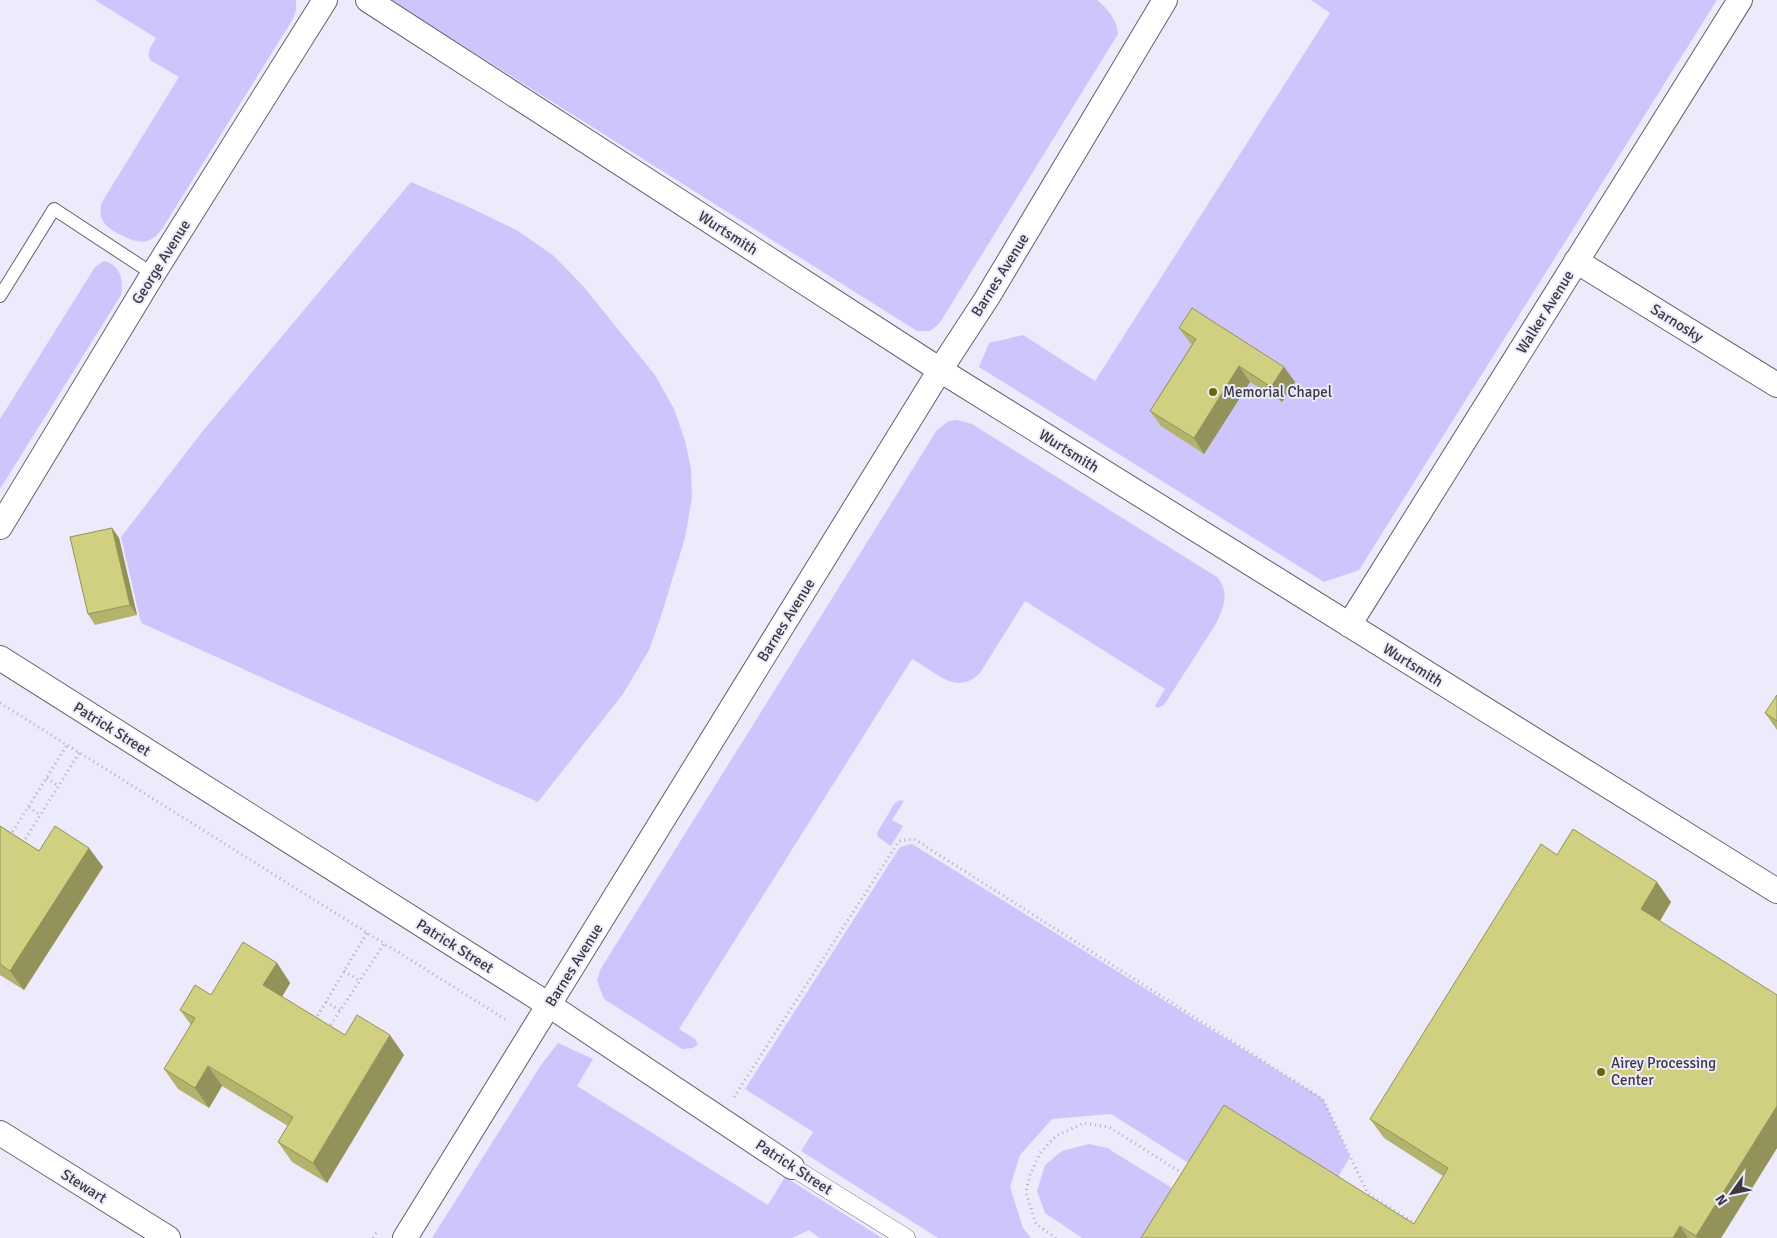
<svg xmlns="http://www.w3.org/2000/svg" width="1777" height="1238" font-family="Signika,sans-serif">
<style>
.green{fill:#cec5fd}
.lines{fill:none;stroke-linecap:round;stroke-linejoin:round}
.service-casing{stroke:#636170;stroke-width:14}
.pedestrian-casing{stroke:#636170;stroke-width:19}
.minor-casing{stroke:#636170;stroke-width:26}
.path{stroke:#aeadba;stroke-width:3;stroke-dasharray:1 4;stroke-linecap:butt}
.service{stroke:#fff;stroke-width:12}
.pedestrian{stroke:#fff;stroke-width:18}
.minor{stroke:#fff;stroke-width:24}
.wall{fill:#b4b36e}
.shaded-wall{fill:#92925a}
.building{fill:#d1d080;stroke:#92925a}
.poi-dot{fill:#686600;stroke:#edeafc;stroke-width:2}
.labels{text-anchor:middle;dominant-baseline:central;stroke-width:4;stroke-linejoin:round;paint-order:stroke}
.street-label{font-size:15px;fill:#39393f;stroke:#edeafc}
.poi-label{font-size:15px;fill:#39393f;stroke:#edeafc;text-anchor:start}
</style>
<rect width="100%" height="100%" fill="#edeafc"/>
<path class="green" d="M95,0H296V10L293,19L162,229C158,234 154,239 147,241C139,243 132,240 125,237C109,229 96,222 102,202L179,77L150,60C146,51 152,46 156,38Z
M390,0H1097C1108,9 1117,20 1118,34L939,324L930,331H917Z
M1311,0H1717L1359,570L1324,582L979,367L989,343L1023,335L1095,381L1330,13Z
M411,182L471,208L518,231L554,256L583,286L655,375L674,409L685,441L691,469L692,497L685,538L661,616L649,650L623,694L538,802L141,623L121,537L202,432Z
M104,261C120,264 124,281 121,295L0,489V419L95,267Z
M957,420L972,424L1217,577C1230,592 1224,606 1217,622L1164,705L1157,708L1155,706L1165,689L1025,601L980,673C956,697 935,671 912,659L679,1029L695,1039L698,1044L693,1048L682,1049L604,999L597,981L600,970L937,430L949,421Z
M900,800L904,801L892,820L903,826L891,846L878,837L877,833L894,804Z
M912,844L1323,1099L1350,1157L1333,1185L1195,1167L1111,1114L1052,1119L1020,1155L1010,1187L1023,1228L1031,1238H938L801,1151L813,1132L745,1089L900,847Z
M558,1043L593,1059L577,1086L768,1205L785,1177L882,1238H819L809,1230L792,1238H432L541,1065Z
M1089,1144L1107,1148L1185,1196L1157,1238H1082L1045,1213L1037,1191L1045,1165L1062,1151Z"/>
<g class="lines">
<defs>
<path id="service" d="M0,296L54,209L153,274"/>
<path id="pedestrian" d="M792,1167L906,1238"/>
<path id="minor" d="M368,0L940,370L1777,891
M1576,261L1777,385
M0,527L153,274L325,0
M1349,625L1740,0
M0,658L549,1005L792,1167
M0,1133L168,1238
M405,1238L940,370L987,298L1165,0"/>
</defs>
<use href="#service" class="service-casing"/>
<use href="#pedestrian" class="pedestrian-casing"/>
<use href="#minor" class="minor-casing"/>
<path class="path" d="M0,703L508,1021
M47,778L58,786
M29,807L40,815
M10,836L67,745
M23,843L79,753
M344,971L360,981
M326,1002L341,1011
M315,1020L367,933
M328,1029L384,944
M734,1097L899,841L914,839L1323,1099L1368,1194L1416,1224
M373,1238L378,1230
M1056,1238L1036,1224L1026,1192L1030,1175L1040,1153L1056,1136L1084,1123L1109,1127L1185,1175"/>
<use href="#service" class="service"/>
<use href="#pedestrian" class="pedestrian"/>
<use href="#minor" class="minor"/>
</g>
<path class="wall" d="M1179,328L1284,367L1295,382L1282,402L1250,382L1204,454L1161,426L1150,411L1192,344L1190,343Z
M112,528L119,538L137,615L95,625L88,614Z
M1777,695V730L1765,713Z
M0,826L39,851L89,848L103,867L24,990L0,975Z
M1557,855L1671,902L1660,921L1777,1148L1721,1238H1141L1414,1224L1443,1176L1384,1138L1370,1119Z
M277,963L290,983L282,997L345,1035L404,1055L327,1183L292,1162L278,1142L288,1126L222,1086L209,1108L178,1089L164,1069L191,1025L180,1010Z"/>
<path class="shaded-wall" d="M1239,366L1250,382L1204,454L1194,438Z
M1284,367L1295,382L1282,402L1271,387Z
M112,528L119,538L137,615L130,605Z
M89,848L103,867L24,990L10,971Z
M1657,882L1671,902L1655,929L1641,909Z
M277,963L290,983L277,1005L263,985Z
M390,1035L404,1055L327,1183L313,1163Z
M208,1066L222,1086L209,1108L195,1088Z
M1777,1106V1148L1721,1238H1697L1696,1236Z
M1680,1226L1688,1238H1673Z"/>
<path class="building" d="M1192,308L1284,367L1271,387L1239,366L1194,438L1150,411L1196,339L1179,328Z
M112,528L130,605L88,614L70,537Z
M1777,695V721L1765,713Z
M0,826L39,851L55,826L89,848L10,971L0,964Z
M1573,829L1657,882L1641,909L1777,995V1106L1696,1236L1680,1226L1673,1238H1141L1224,1105L1414,1224L1448,1168L1370,1119L1541,844L1557,855Z
M243,942L277,963L263,985L345,1035L357,1015L390,1035L313,1163L278,1142L293,1117L208,1066L195,1088L164,1069L195,1018L180,1010L195,985L211,995Z"/>
<g class="poi-dot">
<circle cx="1213" cy="392" r="5"/>
<circle cx="1601" cy="1072" r="5"/>
</g>
<g class="labels">
<g class="street-label">
<text transform="translate(728 233) rotate(33)">Wurtsmith</text>
<text transform="translate(161 262) rotate(-58)">George Avenue</text>
<text transform="translate(1000 275) rotate(-58)">Barnes Avenue</text>
<text transform="translate(1545 312) rotate(-58)">Walker Avenue</text>
<text transform="translate(1677 323) rotate(32)">Sarnosky</text>
<text transform="translate(1069 451) rotate(32)">Wurtsmith</text>
<text transform="translate(786 620) rotate(-58)">Barnes Avenue</text>
<text transform="translate(1413 665) rotate(32)">Wurtsmith</text>
<text transform="translate(112 729) rotate(32)">Patrick Street</text>
<text transform="translate(455 946) rotate(32)">Patrick Street</text>
<text transform="translate(574 965) rotate(-58)">Barnes Avenue</text>
<text transform="translate(794 1167) rotate(33)">Patrick Street</text>
<text transform="translate(84 1186) rotate(32)">Stewart</text>
</g>
<g class="poi-label">
<text x="1223" y="392">Memorial Chapel</text>
<text x="1611" y="1063">Airey Processing<tspan x="1611" dy="17">Center</tspan></text>
</g>
</g>
<g transform="translate(1732 1193) rotate(237)" stroke="#edeafc" stroke-width="4" paint-order="stroke">
<path d="M0-4L9 19L0 12L-9 19Z" fill="#39393f"/>
<text y="-8" font-size="14" font-weight="bold" text-anchor="middle" fill="#39393f">N</text>
</g>
</svg>
